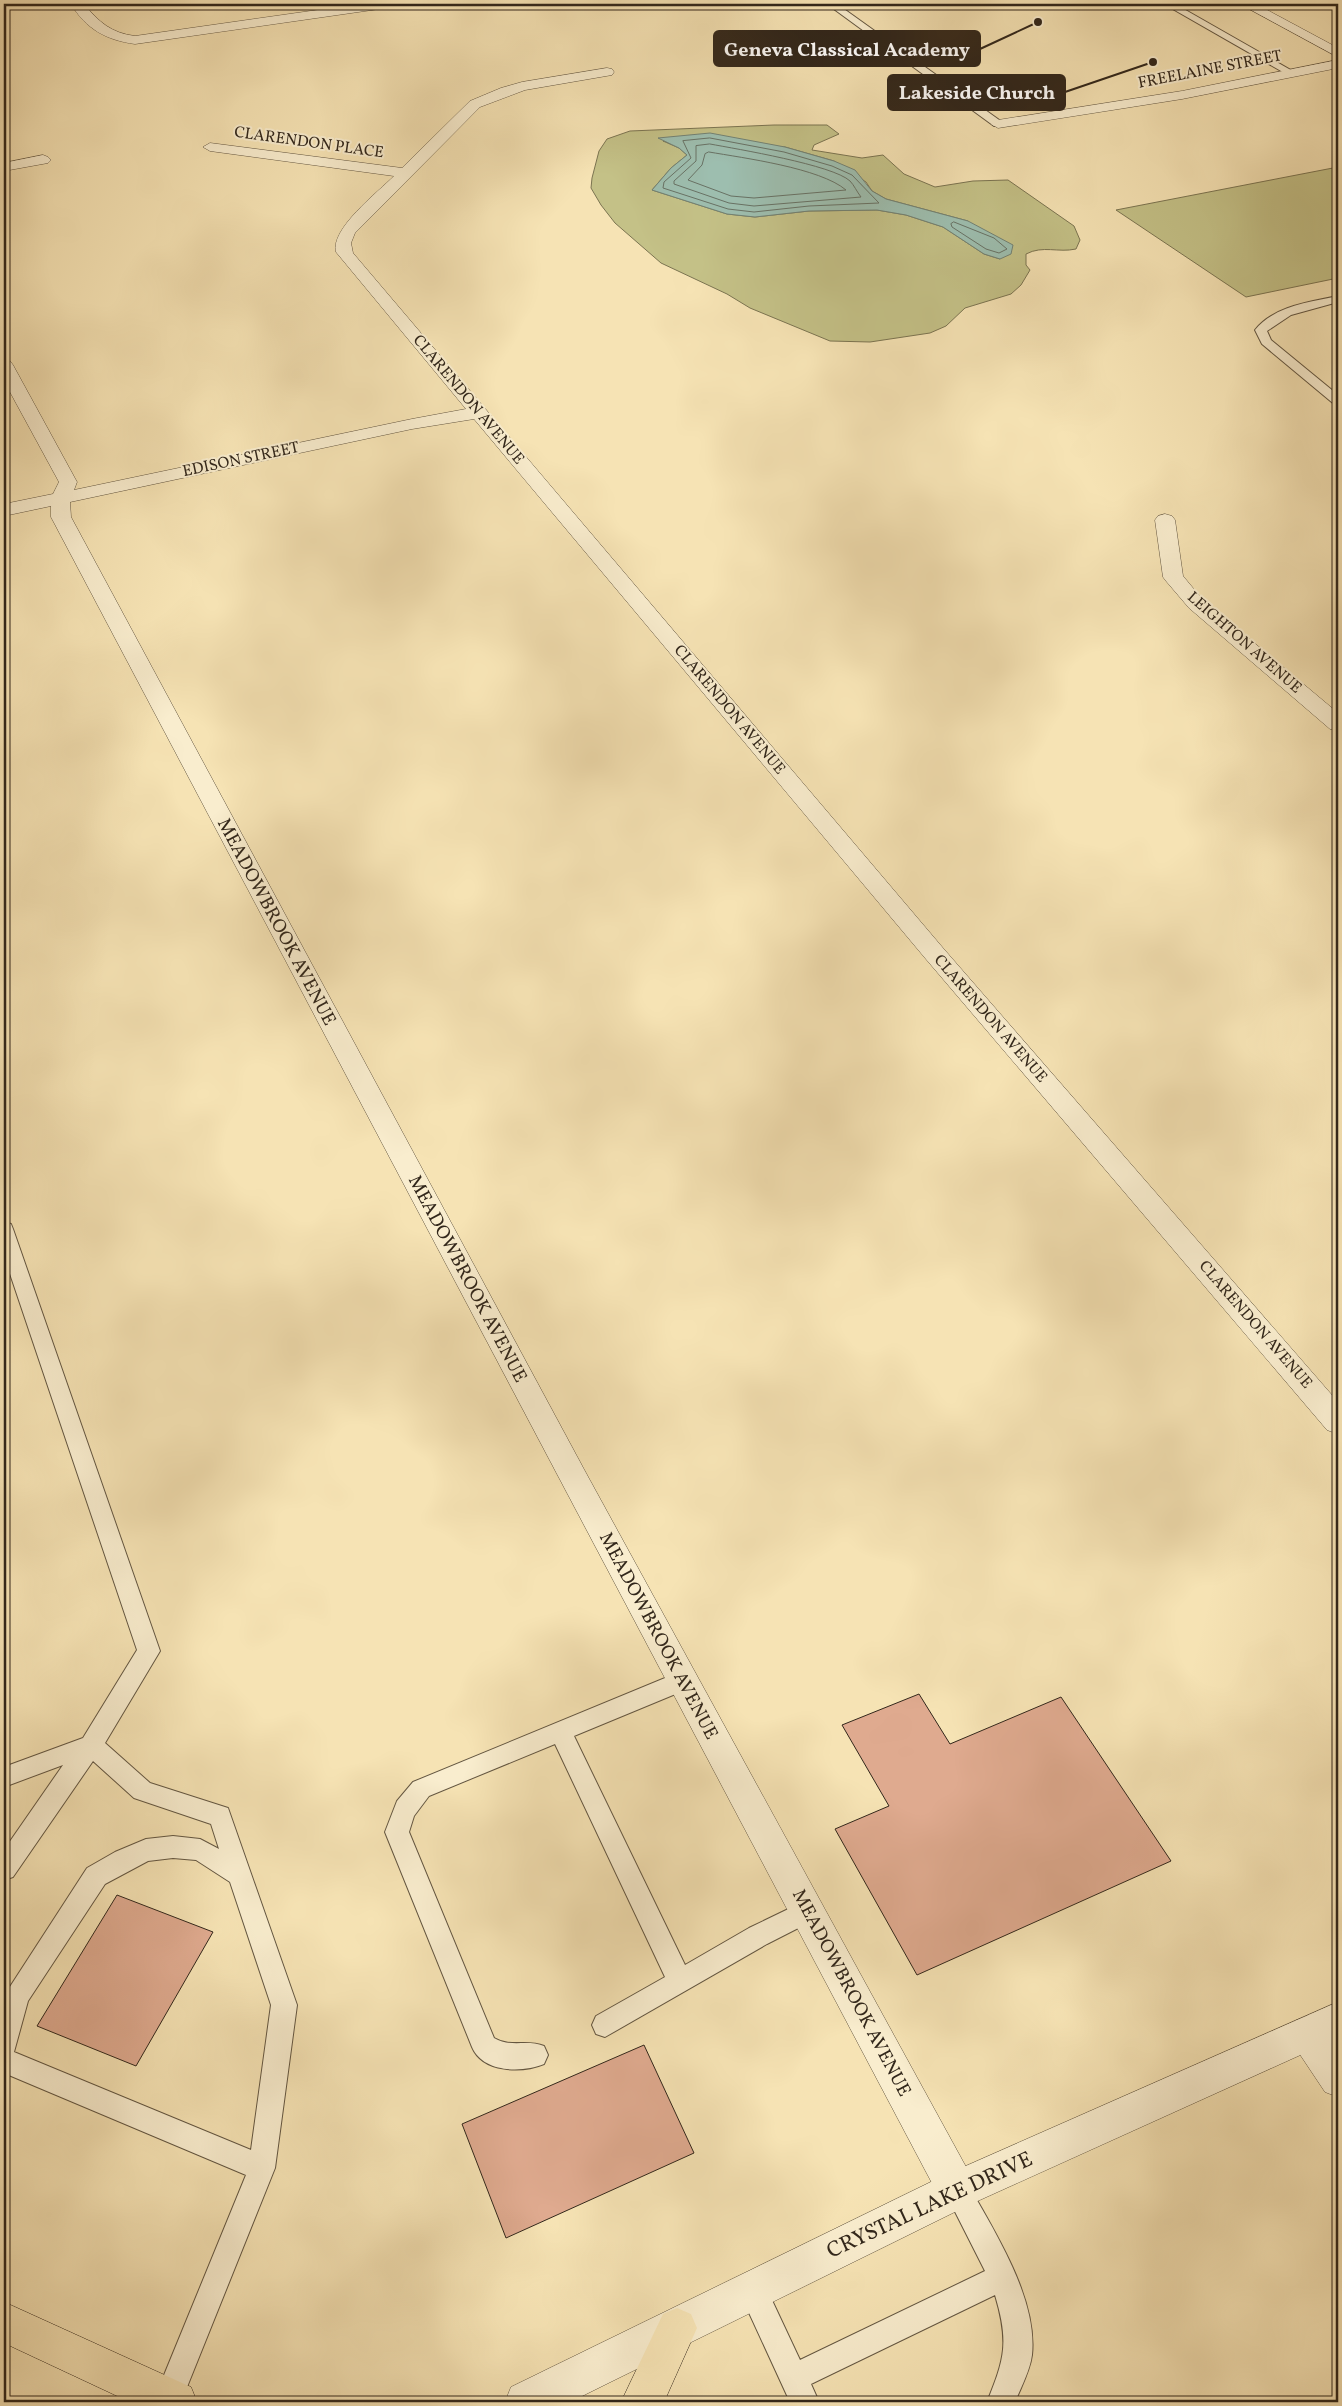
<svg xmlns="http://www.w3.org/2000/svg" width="1342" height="2406" font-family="Vollkorn,serif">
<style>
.green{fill:#c4c187;stroke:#7b7451;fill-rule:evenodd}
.water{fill:#9dbeaf;stroke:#728274}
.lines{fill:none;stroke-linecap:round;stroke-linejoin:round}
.shore{stroke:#687265;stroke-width:1}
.building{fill:#dfaa8f;stroke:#32271b}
.service-casing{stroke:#635641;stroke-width:2}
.minor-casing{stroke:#635641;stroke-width:1}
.tertiary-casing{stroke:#635641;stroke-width:1}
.primary-casing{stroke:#32271b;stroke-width:1}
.service{fill:#f9edce;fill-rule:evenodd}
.minor{fill:#f9edce;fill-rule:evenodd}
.tertiary{fill:#f9edce;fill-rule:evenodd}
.primary{fill:#f6e3b4;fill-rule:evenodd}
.labels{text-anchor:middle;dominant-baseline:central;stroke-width:4;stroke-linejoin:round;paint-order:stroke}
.far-street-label{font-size:16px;fill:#32271b;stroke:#f9edce}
.street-label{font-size:19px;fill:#32271b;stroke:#f9edce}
.near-street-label{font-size:22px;fill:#32271b;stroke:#f9edce}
.leader{fill:none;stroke:#32271b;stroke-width:2}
.callout-dot{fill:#32271b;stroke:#f9edce;stroke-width:2}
.callout{fill:#32271b;stroke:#32271b;stroke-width:2}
.callout-label{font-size:20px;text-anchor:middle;font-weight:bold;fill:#fff}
</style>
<rect width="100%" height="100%" fill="#f6e3b4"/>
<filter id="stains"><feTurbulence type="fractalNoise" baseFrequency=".004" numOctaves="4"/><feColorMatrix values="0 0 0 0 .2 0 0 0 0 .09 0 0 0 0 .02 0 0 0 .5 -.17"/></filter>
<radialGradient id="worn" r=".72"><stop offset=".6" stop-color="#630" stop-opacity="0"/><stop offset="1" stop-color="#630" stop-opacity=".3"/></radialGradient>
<path class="green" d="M774,125H827L839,134L814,145L812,150L862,158L883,155L904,174L935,187L973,181L1008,180L1074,226L1080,240L1076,249C1058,253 1043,245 1026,254V265L1030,270L1021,285L1011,294L965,308L946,326L930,333L870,342L830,341L750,308L727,294L661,263L615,223L601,205L591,188L592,178L599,151L607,139L630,131ZM663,141L785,147L834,161L866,182L872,191L886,199L968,221L1000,259L984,254L943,227L906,215L877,210L809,211L755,217L727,214L652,190L671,168L687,155L679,148Z
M1338,167V278L1246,297L1116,210Z"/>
<path class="water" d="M710,133L785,147L834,161L855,170L872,191L886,199L968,221L1013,245L1011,254L1000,259L984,254L943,227L906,215L877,210L809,211L755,217L727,214L652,190L671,168L687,155L679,148L658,138Z"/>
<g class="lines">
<path class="shore" d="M710,138L784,152L832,166L852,175L879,203L809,206L754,212L728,209L663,188L664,182L691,158L683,141Z
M710,144C737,149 833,165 850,181C854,185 857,192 861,197L754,206L729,203L674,184V181L696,161V146Z
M709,152C744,158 820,168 846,190L754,198L731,196L688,180L702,165L705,154Z
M954,222L994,238L1007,249L999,253L986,249L952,227L951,224Z"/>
</g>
<path class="building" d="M919,1694L950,1744L1061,1697L1171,1861L917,1975L835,1829L889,1806L842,1725Z
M117,1895L213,1932L136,2066L37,2026Z
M644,2045L694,2153L506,2238L462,2124Z"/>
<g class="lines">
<defs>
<path id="service" d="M827,4H837L1002,122V126H994Z
M1164,4H1175L1296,73L1288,75Z
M1338,296V302L1291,315L1267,331L1271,340L1338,395V405L1334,404L1262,344L1255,330C1274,306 1310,302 1338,296Z
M4,1222L11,1224L13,1229L160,1651L105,1743L150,1783L228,1808L297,2005L275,2168L181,2402H153L246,2175L4,2073V1996L87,1868L115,1852L146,1839L173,1836L200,1839L219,1849L211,1824L134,1798L93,1761L13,1877L4,1880V1850L63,1765L4,1787V1767L83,1738L137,1650L4,1256ZM173,1858L196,1860L230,1882L271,2005L251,2150L14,2052L28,2001L105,1884L148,1861Z
M682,1671L690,1674L693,1681L690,1688L574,1736L685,1965L749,1928L807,1900L816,1903L819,1911L816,1919L767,1944L605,2037L596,2034L592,2025L596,2016L665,1977L555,1744L429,1796L414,1816L409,1832L494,2038C511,2048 527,2039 544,2046L548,2055L544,2064C522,2073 483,2073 472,2047L385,1832L397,1801L413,1782Z
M957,2177L966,2181C993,2229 1038,2298 1032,2355C1030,2371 1021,2387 1015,2402H987C1005,2358 1009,2342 995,2295L811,2384L819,2402H790L739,2291L743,2281L753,2277L763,2281L800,2360L985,2271L944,2190L948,2181Z"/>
<path id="minor" d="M71,4H84C99,22 111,33 135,36L360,4H393L386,8L135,44C106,40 86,29 71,4Z
M1338,60V68L1182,99L998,128L991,124L998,120L1182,91Z
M607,68L612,69L614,72L612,75L525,90L480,107L355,233L351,243L353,253L943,948L1338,1402V1434L1327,1430L925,958L474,419L412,429L70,502L71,517L586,1473L971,2176L977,2190L971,2204L957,2210L943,2204L51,517V506L4,516V504L53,494L59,482L4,381V360L10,361L13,365L77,482L74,490L412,419L466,409L336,252C330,229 378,192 394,176L210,151L203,147L210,143L402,168L470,101L501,88L522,82Z
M43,155L48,157L51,160L48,163L4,171V163Z
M1165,514L1172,516L1175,520L1183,576L1203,600L1338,713V730L1330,729L1189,608L1166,581L1163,577L1155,520L1158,516Z
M1308,2016C1342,2030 1340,2065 1338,2097L1325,2092L1295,2047L1289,2034L1295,2021Z"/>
<path id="tertiary" d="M1240,4H1256L1338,48V57Z
M1338,2002V2038L971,2204L570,2402H505L511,2387L943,2176Z"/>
<path id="primary" d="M4,2302L191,2387L197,2402H130L4,2343Z
M677,2308L691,2314L697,2328L664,2402H621L663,2314Z"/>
</defs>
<use href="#service" class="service-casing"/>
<use href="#minor" class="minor-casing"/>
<use href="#tertiary" class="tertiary-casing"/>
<use href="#primary" class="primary-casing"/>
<use href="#service" class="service"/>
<use href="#minor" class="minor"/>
<use href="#tertiary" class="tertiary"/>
<use href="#primary" class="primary"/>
</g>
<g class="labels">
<g class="far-street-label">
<text transform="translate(1210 70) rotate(-11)">FREELAINE STREET</text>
<text transform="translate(309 143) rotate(8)">CLARENDON PLACE</text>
<text transform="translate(468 400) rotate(50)">CLARENDON AVENUE</text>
<text transform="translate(241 460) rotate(-12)">EDISON STREET</text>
<text transform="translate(1244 643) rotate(41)">LEIGHTON AVENUE</text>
<text transform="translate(729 710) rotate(50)">CLARENDON AVENUE</text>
<text transform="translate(990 1019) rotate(49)">CLARENDON AVENUE</text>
<text transform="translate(1255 1325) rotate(49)">CLARENDON AVENUE</text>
</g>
<g class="street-label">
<text transform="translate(276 922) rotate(62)">MEADOWBROOK AVENUE</text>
<text transform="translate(467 1279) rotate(62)">MEADOWBROOK AVENUE</text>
<text transform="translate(658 1636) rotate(62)">MEADOWBROOK AVENUE</text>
<text transform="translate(851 1993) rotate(62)">MEADOWBROOK AVENUE</text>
</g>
<g class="near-street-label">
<text transform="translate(930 2206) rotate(-25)">CRYSTAL LAKE DRIVE</text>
</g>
</g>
<path class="leader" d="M1038 22L980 49M1153 62L1065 92"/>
<g class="callout-dot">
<circle cx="1038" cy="22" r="5"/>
<circle cx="1153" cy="62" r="5"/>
</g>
<g class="callout">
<rect x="714" y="31" width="266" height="35" rx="5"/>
<rect x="888" y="75" width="177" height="35" rx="5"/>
</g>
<g class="callout-label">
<text x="847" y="56">Geneva Classical Academy</text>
<text x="977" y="99">Lakeside Church</text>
</g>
<rect width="1342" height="2406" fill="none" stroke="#f6e3b4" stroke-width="20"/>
<rect x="5" y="5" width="1332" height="2396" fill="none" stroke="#32271b" stroke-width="2.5"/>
<rect x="10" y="10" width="1322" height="2386" fill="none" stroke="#32271b"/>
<rect width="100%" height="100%" filter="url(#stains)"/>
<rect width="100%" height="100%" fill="url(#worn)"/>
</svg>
